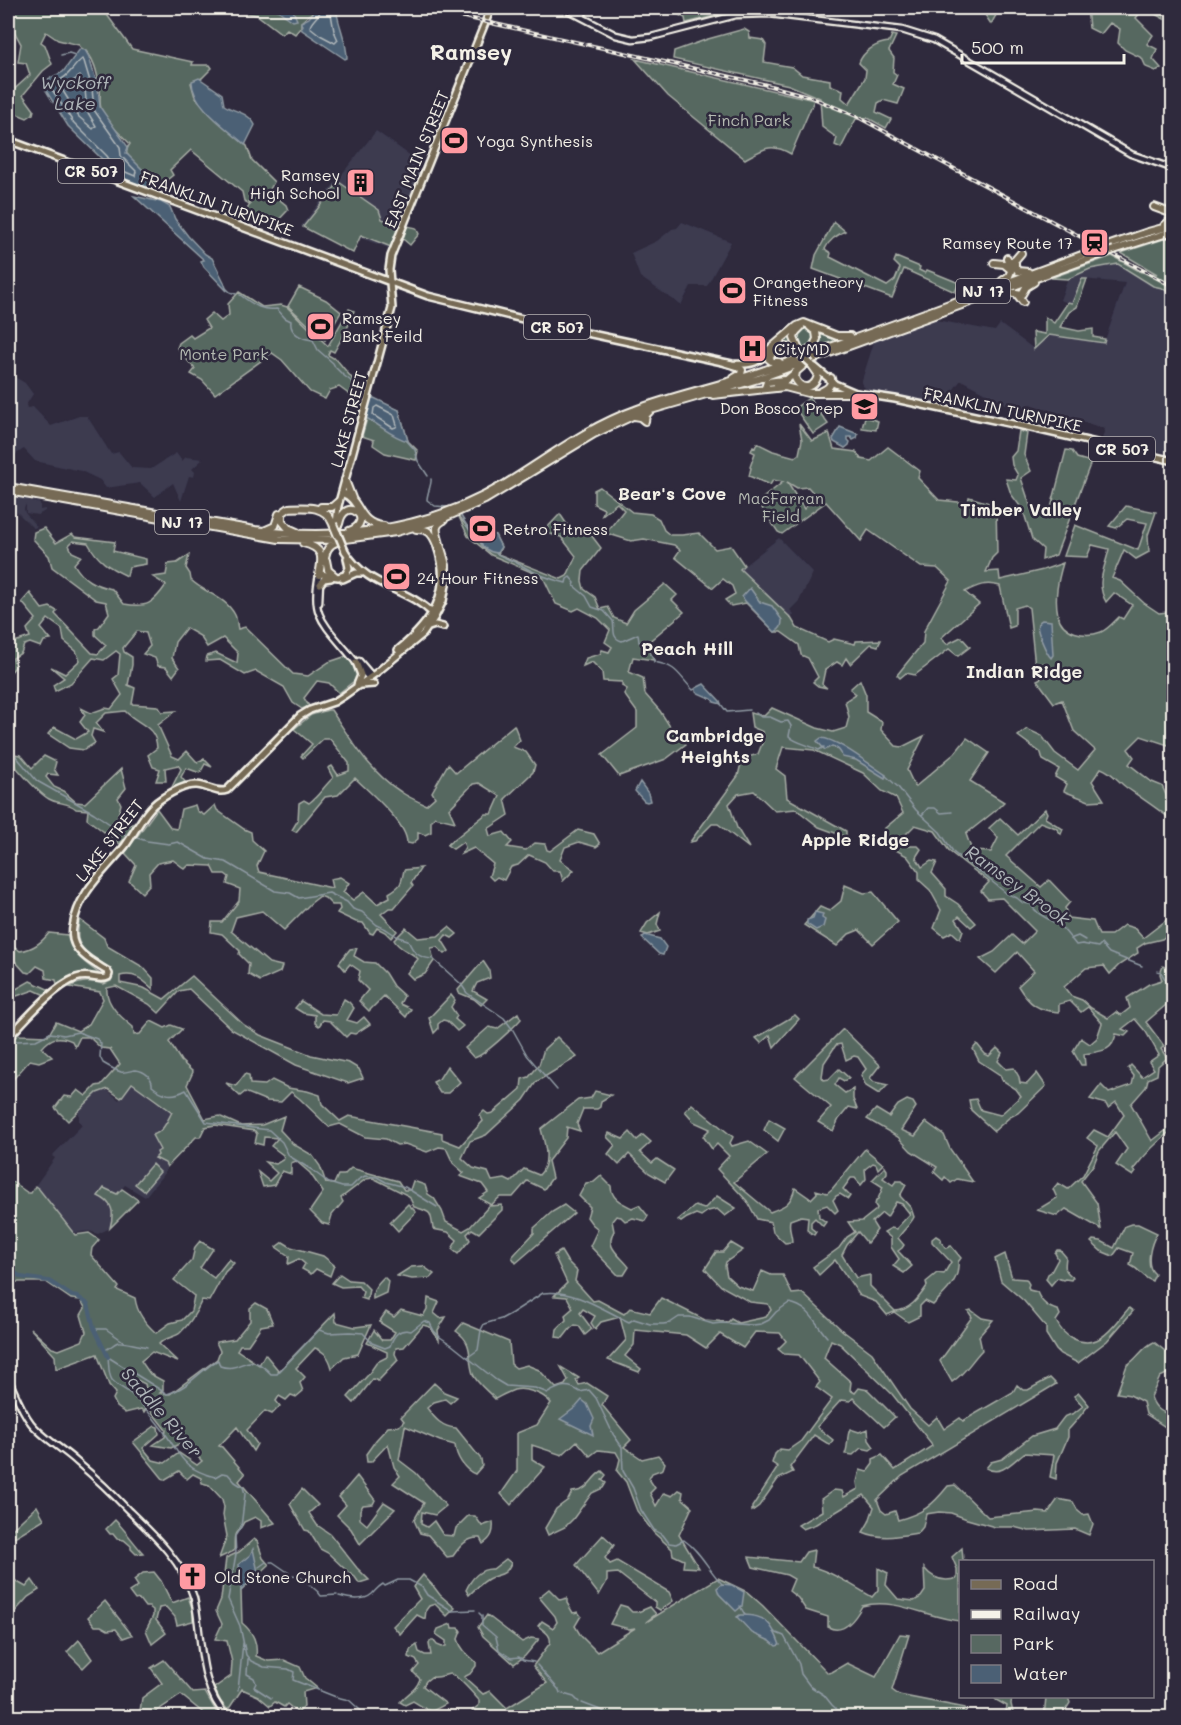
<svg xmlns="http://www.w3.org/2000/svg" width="1181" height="1725" font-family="Mali,sans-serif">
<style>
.built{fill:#3c3a50}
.green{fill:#576861;stroke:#a6aca4;stroke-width:1.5;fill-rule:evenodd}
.water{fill:#4b6075;stroke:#8f9aa3;stroke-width:1.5}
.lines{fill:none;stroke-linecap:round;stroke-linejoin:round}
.shore{stroke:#b0b7ba;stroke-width:1.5}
.stream{stroke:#8f9aa3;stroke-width:1.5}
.river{stroke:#4b6075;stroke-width:4}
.secondary-casing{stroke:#f4f1e8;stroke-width:9}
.primary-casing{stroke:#f4f1e8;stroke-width:10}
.trunk-casing{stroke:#f4f1e8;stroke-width:10}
.secondary{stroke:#2f2a3d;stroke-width:4.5}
.primary{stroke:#766a55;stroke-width:5}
.trunk{stroke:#766a55;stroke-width:6}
.rail-casing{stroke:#f4f1e8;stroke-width:4}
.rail{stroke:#2f2a3d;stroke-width:1.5;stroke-dasharray:4.5;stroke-linecap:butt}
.primary-bridge-casing{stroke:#f4f1e8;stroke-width:10;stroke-linecap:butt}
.trunk-bridge-casing{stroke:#f4f1e8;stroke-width:10;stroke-linecap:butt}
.primary-bridge{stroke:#766a55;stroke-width:5}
.trunk-bridge{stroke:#766a55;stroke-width:6}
.labels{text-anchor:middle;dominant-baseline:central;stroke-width:5;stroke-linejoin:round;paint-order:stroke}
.shield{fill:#2f2a3d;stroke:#b9b5b5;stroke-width:1.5}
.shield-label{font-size:15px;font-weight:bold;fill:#f4f1e8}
.park-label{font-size:16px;fill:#b5bab2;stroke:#2f2a3d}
.poi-label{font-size:16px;fill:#f4f1e8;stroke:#2f2a3d;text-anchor:start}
.street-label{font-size:16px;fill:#f4f1e8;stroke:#2f2a3d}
.water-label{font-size:18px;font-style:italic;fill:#b0b7ba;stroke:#2f2a3d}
.neighbourhood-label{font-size:18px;font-weight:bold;fill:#f4f1e8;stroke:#2f2a3d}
.district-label{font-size:22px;font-weight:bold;fill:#f4f1e8;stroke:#2f2a3d}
</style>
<rect width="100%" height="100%" fill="#2f2a3d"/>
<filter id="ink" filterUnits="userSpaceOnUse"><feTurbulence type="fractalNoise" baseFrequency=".0167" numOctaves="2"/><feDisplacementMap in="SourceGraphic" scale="12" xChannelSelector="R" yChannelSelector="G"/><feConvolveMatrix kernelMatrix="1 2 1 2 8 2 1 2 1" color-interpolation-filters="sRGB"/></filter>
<g filter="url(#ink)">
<path class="built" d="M376,131L408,154L429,163L394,250L360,238L353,253L301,226Z
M682,222L731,242L707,286H691L681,305L640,277L631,253L657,241L672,229L677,228Z
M1118,264L1153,286L1162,288L1173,295L1174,431H1172L1167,453L1102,439L1105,429L1030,404L1019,411L961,380L940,407L868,392L861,383L874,342L936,320L995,331L1000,324L1034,349L1049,335L1104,343L1125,283L1082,279L1072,304L1060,300L1068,279L1089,269Z
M8,373L25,383L33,394L26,405L27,408L33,407L51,426L79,416H87L111,454L119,452L132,468L151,469L176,453L182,461L186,457L203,459L192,469L195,472L194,477L189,476L181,501L173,483L155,497L140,483L106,488L100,480L81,471L35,461L24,449L8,459Z
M9,494L22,498V497H28L27,500L40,503V510L45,509V511L38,515L26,513V504L24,509L25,513L37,527L33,528V526L32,527L17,512L13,516L10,514L8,517Z
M779,538L813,573L799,601L790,610L794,614L791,618L740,569Z
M132,1083L155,1101L188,1115L196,1136L167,1167L166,1171L145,1197L125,1185L117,1194L108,1200L114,1215L110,1228L98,1234L89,1231L73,1233L39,1189L35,1186L55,1158L52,1156L82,1125L79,1121V1111L97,1093L106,1089L119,1100Z"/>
<path class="green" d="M8,8H102L132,49L193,62L192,65H210L212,68L202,78L191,83L195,97L247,146L252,160L274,182L269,191L286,205L288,210L275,224L244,215L250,204L244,201L242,192L191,150L170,170L173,175L158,187L128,156L126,150L130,144C120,133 105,122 101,108C99,102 101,95 100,89C98,77 94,53 81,48L79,45L58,40L46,32L41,42L45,45L52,64L43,71L23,95L34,110L33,114L27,118L12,112L8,117V95L30,75L26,63L18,62L21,44L13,29L14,17L8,11Z
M235,8H317L301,22V27L295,34L287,29L282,34L257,15L234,11Z
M676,8H713L718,15L686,23L685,18L679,15Z
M978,8H1000L991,24L982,10Z
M1087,8H1172H1163L1164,19L1144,8L1136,18L1153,35L1147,44L1157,49L1153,59L1161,68L1156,71L1146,67L1142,58L1125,50L1118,43L1120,29L1110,23L1101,34L1089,28Z
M744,29L749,32L750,38L763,40L766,45L764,62L792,67L802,75L830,80V85L843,90L842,98L849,104L865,78L866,70L859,63C863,51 877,43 889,42L892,35L896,36L889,51L894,58L893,72L897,75L893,84L904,89L898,104L883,100L878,103L876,112L891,119L886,128L868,118L856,119L841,148L835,145L837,138L822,127L820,98L789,85L673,59L674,51L708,39Z
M635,59L814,100L791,154C771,142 763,149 745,159L668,96Z
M339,182L379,210L382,219L400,226L391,247L361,235L353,253L303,227Z
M834,222L845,231C836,236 829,240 825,249L831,253L830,257L887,286L895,280L900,268L894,262L896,257L920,267L919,270L925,273L927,270L959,283L955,292L904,269L892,298L813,269L816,255Z
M407,226L416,228L419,234L410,245L403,239Z
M1173,236V295L1162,288L1153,286L1118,264L1090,269L1068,279L1051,278L1112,256L1141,272L1157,274L1121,253Z
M1082,279H1087L1077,307L1069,312L1060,327L1079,331L1093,329V337L1105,339L1104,343L1049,335L1034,349L1033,332L1045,334V317L1054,323L1068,302L1072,303Z
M299,287L326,300L341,312L325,340L288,306Z
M239,292L262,307L281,305L287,307L328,346L349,309L354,311L347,329L334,352L330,350L328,355L337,360L364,393L361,403L339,387L330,390L325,399L310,392L282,360L272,353L215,394L202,380L191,374L195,369L177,348L179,343L190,335L193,338L209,328L204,320L212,313L221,321L229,315L228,304Z
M804,324L838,338L839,339L811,350L818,335L804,325L791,338L792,344H780L797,327Z
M803,328H809L814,333L815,343L803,351L801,350L795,335Z
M809,398L828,424L813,434L795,408Z
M372,401L399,410L408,441L418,451L416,460L385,453L373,445L374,440L362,436Z
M865,417L878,421L876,430L862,428Z
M799,424L812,441L829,433L834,449L856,452L861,459L871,461L888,447L920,471L918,478L939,500L968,503L969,497L996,505L997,553L992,558L986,572L999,571L1000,580L1043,570L1063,563C1058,580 1054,597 1058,615C1062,633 1085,638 1101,632C1107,630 1114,622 1119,617L1123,619L1132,605L1114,593L1106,602C1095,582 1105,569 1109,549L1092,545L1087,557L1064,556L1075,525L1138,550L1147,523L1127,519L1116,528L1109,526L1126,506L1156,512L1148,535L1149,552L1136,559L1124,550L1112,578L1120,581L1144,603L1159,613L1168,612L1173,616L1174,728L1168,734L1173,742L1168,745L1141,736L1128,749L1134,757L1129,764L1152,782L1162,786L1169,801L1173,802V821C1158,809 1143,799 1127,788C1117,781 1114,773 1101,768L1092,781L1104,800L1089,801L1066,792L1064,791L1067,784L1055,777L1059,769L1043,760L1041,753L1018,736L1027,729L1042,736L1055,753L1078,770L1095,750L1074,731L1062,700L1054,703L1037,680L1049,674L1045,663L1035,666L1029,608L1025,605L1015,608V626L1009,628L1000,586C986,582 978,585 965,592L979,604L941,638L947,644L961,637L970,647L958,656L949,649L915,675L906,673L900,678L897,675L923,643L924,631L951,581L937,568L921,567L868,530L861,541L826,502L782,534L778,532L758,502L783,482L773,480L770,485L749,476L751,468L750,467L755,453L751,451L753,447L755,448L757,443L773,451L795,457L799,454L802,440ZM787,482L797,488L808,487L816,496L804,509Z
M1019,431L1027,433L1024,455L1031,471L1021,478L1032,511L1050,512L1066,450L1072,451L1077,458L1091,462L1056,555L1042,560L1043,549L1032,539L1023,510L1011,494L1006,479L1016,480L1018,475L1012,465L1011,457L1016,451Z
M600,487L632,512L651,514L659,519L664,530L670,535H682L699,533L715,549L731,546L744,565L740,569L791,618L797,628L828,642L834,639L855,644L856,641L881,640L878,646L871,644L850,664L846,658L842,665L837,662L825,670L822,684L827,688L818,686L813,682L818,677L808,658L801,655L799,645L781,632H775L746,603L731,606L725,600L735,594L732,586L723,579L713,588L675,557L680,550L674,545L644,539L631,541L606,533L624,510L617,503L602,515L604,509L594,504V490Z
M560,514L572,532L585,527L601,548L583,571L582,581L584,589L595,597L600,609L608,607L614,618L626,623L634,610L665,584L677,595L672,600L684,612L646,644L654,660L633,657L629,672L643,678L645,694L660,711L676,736L686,744L666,759L619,776L602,755L637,728V712L624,694L627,689L622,686V682L603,681L602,672L592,662L583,666L586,658L600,654L602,650L609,652L612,647L605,642L610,630L598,618L579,608L573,611L556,604L543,577L491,555L468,536L459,517L480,541L490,534L495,535L501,547L498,554L561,579L567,576L576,556L561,537L543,532Z
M44,528L56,543L72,534L75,537L115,542L113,551L146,559V564L129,567L127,576C108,567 98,561 88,543L73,541L69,545L72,552L81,556L74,564C83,580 94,585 112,589L124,604C147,608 153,604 166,585L153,577L166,575L168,564L177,563L189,555L186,568L190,574L191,580C204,593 225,596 235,615C237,619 237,625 238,629L245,627L293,674L308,676L329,662L347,656L358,670L359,677L339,693L329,683L317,681L304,698L309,706L302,709L293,703L284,687L256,671L245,675L220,660L206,661L207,656L216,653L237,663L238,653L223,638L207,647L200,636L186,628L175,642L172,658L179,668L173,676L166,667L158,666L155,658L143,654L150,646L146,633L137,631L123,648L124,652L132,657V665L128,685L135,688L132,704L158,706L162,712L176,711L158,725L172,756L179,759L187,751L197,762L204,759L212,767L205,764L200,773L186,768L181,777L186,783L173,789L172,787L181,769L178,765L165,768L166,781H156L160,769L153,767L148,755L157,748C156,725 138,725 125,711L106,713L96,723L103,732L93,729L91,736L95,743L84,750L69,748L48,734L54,727L76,739L88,732L80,722L85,715L81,708L91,713L105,708L111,709L122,695L113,679L118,675L120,654L116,651L104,660L93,658L71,683L55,691L53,685L64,678L51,667L65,674L80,660L76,651L64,641L62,629L48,619L41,628L51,640L44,641L41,647L30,643L24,645L21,653L13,658L15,667L8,675V644L30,637L27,629L36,619L22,602L30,593L42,609L50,607L57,611L55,614L92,653L98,654L106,645L95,635V629L99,627L109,613L106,602L96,600L52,567L49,556L33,539L34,532Z
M860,680L866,695V712L882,722L881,730L896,746L902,747L924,736L907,770L915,787L955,753L967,738L989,753L970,781L1004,802L995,811L966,834L972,851L991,852L998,838L989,828L1000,818L1018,835L1045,809L1047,813L1045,818L1063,829L1061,834L1056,828L1040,822L1006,856L1041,887L1049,880L1070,902L1065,908L1068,918L1093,921L1099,935H1111L1124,925L1134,928L1143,938L1173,915V930L1162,939L1145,943L1137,948L1138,953L1119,965L1110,974L1104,966L1086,968L1064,987L1071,996L1082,1000L1091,1008L1108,1018L1116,1012L1121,1015L1130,1008L1127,998L1149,984L1162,980L1160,974L1163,966L1173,972V999L1146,1022L1164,1046L1161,1049L1167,1058L1158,1066L1157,1075L1148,1079L1146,1087L1131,1104L1152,1141L1173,1125V1129C1158,1141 1145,1154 1133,1170L1136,1172L1133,1176L1116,1165L1127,1149L1115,1132L1099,1151L1094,1164L1081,1181L1097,1203L1101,1229L1066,1209L1057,1216L1037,1210L1057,1198L1053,1189L1058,1183L1068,1189L1083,1175L1098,1146L1087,1138L1094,1130L1108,1137L1124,1115L1116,1102L1108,1108L1106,1104L1090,1099L1101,1085L1109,1093L1132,1085L1134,1076L1128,1068L1131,1065L1142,1077L1154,1069L1149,1062L1159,1055L1146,1032L1135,1019L1122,1029L1129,1032L1125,1036L1116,1034C1112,1053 1100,1051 1084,1054L1085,1065H1081L1073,1051L1081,1038L1090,1044L1097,1038L1102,1023L1088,1007L1081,1012L1070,1001L1059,1004V1012C1038,1011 1029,1004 1018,986L1034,971L1017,952L996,973L980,959L994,952L1012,935L1022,944L1035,931L1002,898L988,899L981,891L989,882L950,852L935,831L915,825L901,839L907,846H918L921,849L916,857L922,867L931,861L937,862L932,873L946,889V896L958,904L976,923L971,927L959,916L956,919L963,930L960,939L952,932L944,936L934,928L941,910L930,890L919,880V872L907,856L894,849L884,829L903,813L896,798L882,791L863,773L814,750L783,747L776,769L785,776L787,798L846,831V837L819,827L796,809L775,811L754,791L738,794L729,804L737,828L749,848L718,824H712L695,841L690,842L738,776L742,759L758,754L763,741V732L752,727L750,713L764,716L772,708L817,728L833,732L846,728L849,717L845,701L856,694L850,689Z
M328,710H331C351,740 370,772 401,792C408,797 417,801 426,805L435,797L432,792L448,764L456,773L514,725L520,740L513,747L526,752L535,765L533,772L505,799L509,815L488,829L490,836L504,832L512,842L507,847L526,850L535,843L545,844L547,850L550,851L578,830L594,834L600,844L596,847L579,842L565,847L560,860L574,870L563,881L560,871H553L545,862L529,855L518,865L511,867L504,880L497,877L493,880L489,876L493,864L474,848L461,854L465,847L463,842L453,849L447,845L486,814H492L500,796L479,783L473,784L449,809L455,822L435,817L431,821V832L425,835L418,832V839L412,844L407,843C407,823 369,792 355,778L338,795L325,797L296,832L292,830L298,820L299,803L304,800L309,803C319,796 323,787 333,778L328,768L332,766L338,775L349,771V763L330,739H323L303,758L301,756L312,744L294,729L311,715Z
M13,754L21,755L32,768L44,756L56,762L54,769L58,775L48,774L46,777L54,787L63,791L76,802L85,803L121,769L126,788L118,798L121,804L116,823L123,827L135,823L120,844L87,819L88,810L76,809C69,802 57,804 49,799C36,791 24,775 13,764Z
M195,805L197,811L204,815L215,805L217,810L244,829L251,832L252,840L264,851L257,866L259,872L332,888L330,879L340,877L349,883L343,892L353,900L364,892L377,904L390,897L389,893C402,885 401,884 404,870L421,868L411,883L413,886L394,908H389L381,914L397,931L391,938L385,932L377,928L373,934L370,933L363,923L356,922L337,913L340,909L339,905H332L325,898L320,896L311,903L284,930L262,911L236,917L231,931L269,963L282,966L280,972L260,981L248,974L249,964L239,954L240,951L222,934L211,932L212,922H222L239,901L240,889L227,884L229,877L225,874H216L212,866L189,865L185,869L173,860L158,863L149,873L150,884L142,893L129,881L136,865L125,853L157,809L171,828L177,829L181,809Z
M845,885L864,893L873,892L898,922L873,944L859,930L849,934L837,946L804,925L820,907L829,911L841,901Z
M660,912L657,924L660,931L648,935L641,933L647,923Z
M79,919L104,938L107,946L143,967L153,978V989C143,980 135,972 120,976V983L144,988L164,999L192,976L244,1025L260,1035L311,1055L349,1063L359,1069L363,1078L348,1083L296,1065L231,1029L189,989L179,991L159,1013L149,1004L116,986L107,988C105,1004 122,1018 133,1027L134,1035L140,1034L151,1021L165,1028L171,1025L182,1029L169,1042L181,1061L193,1072L187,1085L205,1119L219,1116L241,1126L262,1125L284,1116L280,1130L293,1144L312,1155L320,1166L326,1183L334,1184L338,1175H344L351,1168L398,1181L404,1190H410L413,1181L425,1185L428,1194L434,1198L442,1211L446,1222L463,1231L470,1227L489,1206L502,1205V1210L479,1233L472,1229L467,1234L470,1240L458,1254L452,1249L457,1240L448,1232L433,1229C431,1211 431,1212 414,1207L409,1196L373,1178L366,1179L341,1198L343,1202L332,1215L329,1225L322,1223L310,1211L323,1192L310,1173L296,1161L291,1163V1174L282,1171L274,1185L263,1187L258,1172L269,1181L277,1173L265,1162L276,1164L284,1159L283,1155L271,1146L278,1138L264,1137L263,1145L255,1143L257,1134L255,1131L215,1125L205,1127L200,1137H196L167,1167L165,1163L155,1158L158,1155L157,1152L160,1150L152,1135C163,1133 167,1121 172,1112L132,1083L121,1098L108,1089L97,1093L68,1121L55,1108L64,1096L72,1097L78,1090L86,1096L96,1086L101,1085L120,1064L110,1049L101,1048L89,1037H80L75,1047L72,1041C59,1035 51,1037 42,1048L52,1057L39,1062L30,1060L8,1085V1045L18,1034L20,1035L48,1036L56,1022L78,1031L89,1024L103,999L100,992L70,987C82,980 92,981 104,984L111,981L113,976C107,960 81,956 78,938C77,932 79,925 79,919Z
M449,927L457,934L452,938L446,935L442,940L449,951L445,954L437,947L431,948L434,961L425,974L413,979L407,973L418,959C411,951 399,950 394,940L406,928L418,938L438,936Z
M49,933L68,935C71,954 85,963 100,974C83,970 72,974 57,984L56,980L46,978L45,970L37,966L30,973L25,972L15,961L11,967L13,978L8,980V942H9L20,951C33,949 41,943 49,933Z
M357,948L354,956L364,962L375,963L385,973L393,986L404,996L400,1004L411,1009L406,1017L384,996L369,1011L359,1001L368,990L358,980L360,971L350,964L345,970L339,963L350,949Z
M483,961L489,970L490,978L477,983L473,991L487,999L481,1005L474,999L459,993L458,990Z
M30,981L50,990L45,995L34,990L14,997L8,996V991L11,992Z
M451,995L455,1000L451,1007L457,1016L455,1019L463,1026L457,1031L447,1021L443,1020L438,1024V1029L434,1033L429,1018Z
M344,999L349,1002L354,1008L347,1020L357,1023L364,1017L370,1024L355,1034L350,1033L346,1037L330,1021L323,1020L319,1026L315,1023V1015L303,1013L295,1008L301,1001L321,1014L336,1015Z
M518,1013L521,1019C512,1029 485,1055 474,1058L465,1048L489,1027L497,1029Z
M795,1015L799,1019L774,1047L770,1035L761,1043L756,1038Z
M843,1029L880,1065L870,1078L874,1082L888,1085L879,1094L866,1086L861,1075L866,1069L858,1057L854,1056L846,1060L841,1044L836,1045L824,1063L822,1077L824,1080L829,1079L839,1069L849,1078L844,1081L839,1078L835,1085L845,1093L853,1089V1099L857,1109L849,1107L839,1119L833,1131L818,1122L831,1107L795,1077Z
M557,1037L577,1057L536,1082L524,1100L486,1135L470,1141L462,1158L473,1168L488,1172L492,1181L505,1179L511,1182L524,1169L539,1175C551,1163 545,1144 541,1129L578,1100L591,1098L595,1091L611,1095L601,1101L600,1107L597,1109H583L577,1124L580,1131L567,1127L566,1138L548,1161L552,1178L544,1189L527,1181L513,1197H500L491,1205L479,1198L488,1192L482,1184L460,1176L464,1173L453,1163L446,1148L439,1147L427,1152L405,1144L397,1145L386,1139L365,1137L340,1124L329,1127L300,1099L291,1092L281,1102L267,1101L245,1092L240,1096L226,1083L236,1086L245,1074L249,1075L250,1084L265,1085L272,1080L288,1088L307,1091L320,1095L322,1104L340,1121L349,1116L442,1133V1139L460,1146L483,1121L480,1115L484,1111L488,1114L493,1113L521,1089L522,1079L529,1077L539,1065L544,1049Z
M977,1044L985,1054L989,1056L997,1048L1002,1053L998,1061L1006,1069L1014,1068L1019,1077L1020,1083L1027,1084L1037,1073L1046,1086L1018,1113L1010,1117L994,1131L971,1110L969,1100L976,1099L981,1110L1000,1115L1021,1096L1016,1089L1002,1080L1000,1075L979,1061L973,1049Z
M447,1066L460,1082L448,1093H440L433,1082L439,1079Z
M907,1100L913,1102L916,1107L901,1130L915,1136L926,1122L944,1135L950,1149L973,1182L957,1179L951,1183L945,1177L943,1180L934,1172L937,1167L911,1151L898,1137L867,1119L876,1109L889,1117L898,1105Z
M692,1104L733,1137L730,1143L732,1146L749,1141L767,1154L734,1182L770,1212C785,1206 791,1204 795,1188L811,1199L817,1193L816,1190L827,1193L832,1189L865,1149L883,1164L878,1169L876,1164L873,1163L865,1169L866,1179L861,1185L855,1178H851L843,1189L850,1196L848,1199L840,1194L836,1196L833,1200L838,1210L835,1213L827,1205L818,1208L819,1217L826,1222L823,1226L815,1218L811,1222V1228L816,1232L814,1235L807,1230L808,1217L801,1216L790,1220C788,1229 792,1234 792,1242L785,1243L773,1232L771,1222L757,1219L747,1201L717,1169L729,1156L717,1144L712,1149L703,1136L710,1129L692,1121L691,1118L685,1111Z
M769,1119L785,1128L778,1141L764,1130Z
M630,1132L637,1140L643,1135L651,1142L640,1152L652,1163L657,1159L674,1170L665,1182L649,1173L629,1154L619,1165L608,1154L615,1145L607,1137L609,1133L623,1139Z
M152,1164L160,1172L144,1191L135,1184Z
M885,1167L887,1170V1173L883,1178L893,1185L896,1181H902L906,1185L900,1196L911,1208L914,1217C910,1225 903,1230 898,1238L904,1245L902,1248L898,1251L912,1266L904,1273L893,1266L899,1259L891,1247V1238L884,1232L891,1228L896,1229L910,1214L902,1204L896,1202L887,1217L882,1213L872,1222L877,1230L867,1243L858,1232L847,1245L842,1255L856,1278L870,1275V1286L895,1311C909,1311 919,1298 927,1286L926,1282L937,1273L944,1274L951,1262L932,1242V1239L936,1236L941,1239L940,1241L946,1248L951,1246L961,1258L958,1262C960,1281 945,1292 933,1305L925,1301L920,1306V1316L908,1322L894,1312L887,1315L876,1302L860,1296L835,1260L819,1275L813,1267L839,1248L847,1237L855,1232L848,1222L862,1221L876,1210L877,1208L875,1205L876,1200L878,1199L883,1187L872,1180Z
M601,1176L611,1186C611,1199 622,1203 632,1208L639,1205L648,1216L645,1221L633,1218L625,1221L621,1217L616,1216L612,1221L614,1231C604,1247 620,1255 629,1267L624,1275H618L590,1246L598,1229L592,1224L587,1217L590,1207L579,1196L586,1183L594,1182Z
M8,1179L28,1193H31L35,1186L39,1189L75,1235L89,1233L99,1240L92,1248L91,1255L119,1287L117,1290L135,1298C137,1313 145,1323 156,1333L170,1323L182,1320L191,1311L194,1296L174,1280L192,1260L195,1247L200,1241L213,1249L200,1268L214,1278L229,1259L234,1263L225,1272L209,1301L202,1300C197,1311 190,1324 180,1333C174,1338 165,1337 159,1344L178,1362L152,1352L141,1361L150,1374L163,1381V1390L160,1393L170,1394L217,1359L220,1351L216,1342L235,1339L250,1321V1308L256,1303L267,1309L273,1324L261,1326L248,1345H240L237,1350L259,1365L265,1354L279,1371L335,1313L336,1322L355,1327L371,1325L358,1354L344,1357L332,1368C329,1357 325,1352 315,1348L296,1368L305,1377L300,1383L303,1391L296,1397L291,1395L286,1400L279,1396L276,1401L280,1406L272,1414L265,1411L247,1430L257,1444L253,1451L237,1427L219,1446L222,1447L245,1474L239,1481L275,1523L261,1528V1521L255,1517L244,1522C242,1527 239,1529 236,1533C233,1538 235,1545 234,1551L219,1558L227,1536L223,1515L224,1507L222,1499L209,1485L202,1483L201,1478L193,1474L187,1479L179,1471L164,1480L133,1442L155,1426L158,1427L159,1434L143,1448L153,1460L165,1463L179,1453L197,1465L202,1461L183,1442L171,1448L153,1445L165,1437L166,1430L151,1411L145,1384L137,1380L133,1387L147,1407L144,1412L141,1409L125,1413L117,1407L113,1399L116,1393L109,1385L97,1354L56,1369L55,1356L30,1328L52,1348L59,1350L82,1341L86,1332L81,1315L85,1308L81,1300L71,1299L46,1282H11L8,1277Z
M104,1188L117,1194L122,1189L138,1200L110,1228C114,1213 114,1203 98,1196Z
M717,1196L736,1208L725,1216L717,1209L708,1211L701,1216L696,1214L687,1218L681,1222L678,1220L695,1206L704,1209Z
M408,1204L416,1212L398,1231L390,1222Z
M564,1205L574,1213L516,1263L512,1257L534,1233V1228L552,1212Z
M1131,1224H1138L1157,1233C1151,1243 1144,1266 1155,1274L1152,1281C1141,1277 1143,1271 1130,1265L1133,1253L1119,1248L1113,1256L1101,1251L1091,1242L1093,1240L1101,1241L1114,1248L1125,1226Z
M283,1242L291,1247L323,1256L334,1265L330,1276L316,1269L311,1274L302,1269L305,1264L299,1259L288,1264L289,1256L276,1247Z
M731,1243L743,1250L726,1262L725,1266L727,1276L738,1286L753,1291L762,1271L771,1275H783L792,1294L802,1293L843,1331L872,1353L910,1409L928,1425L937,1417L944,1429L960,1418L963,1421L1013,1392L1017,1385L1023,1390H1028L1050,1378L1056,1384L902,1476L877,1500L881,1510L886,1514L895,1511L898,1520C923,1513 932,1506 948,1486L955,1485L988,1517L1038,1512L1048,1513L1058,1499L1073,1502L1078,1511L1083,1515L1089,1514L1093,1524L1089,1535L1075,1529L1029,1531L1014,1527H995L967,1519L951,1513L939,1512L926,1514L923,1527L918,1533C899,1536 881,1540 863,1532L869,1522L874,1507L864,1495L816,1524L803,1529L798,1525L822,1511L821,1499L834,1490L842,1491L844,1497L858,1489L857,1482L860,1470L867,1472L873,1464V1459L882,1455L895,1470L932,1446L931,1443L892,1394L840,1344L831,1340L824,1358L851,1382L850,1390L855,1393L859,1388L868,1390L895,1417L884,1427L853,1398L850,1401L841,1400L817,1427L833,1440L830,1445L814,1435L790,1467L793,1472L778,1479L759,1506L752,1511V1507L778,1467L772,1463L775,1454L780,1449L788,1450L801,1441L832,1399L816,1387L820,1382L799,1355L784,1354L778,1349L786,1341L780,1333L755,1332L743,1348L720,1334L706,1348L686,1335L635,1330L634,1345L625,1356L641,1369L639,1372L608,1360L626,1340L620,1317L601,1322L595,1329L591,1323L595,1316L583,1309L580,1313L592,1329L585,1335L579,1326L575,1325L570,1329L563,1338L556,1337L557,1329L566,1320L565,1315L573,1308L567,1297L554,1296L567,1283L554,1255L561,1251L567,1261L577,1271L575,1281L593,1301L598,1300L624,1314L630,1308L650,1313L661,1298L705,1320L728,1322L731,1319L738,1323L766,1317L771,1310L768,1304L750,1302L721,1286L705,1269L716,1252H723Z
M1057,1250H1060L1066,1257C1065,1267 1063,1270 1073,1277L1071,1280L1065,1279L1063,1280L1057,1278L1051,1285L1046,1279L1048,1274L1051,1272L1058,1259L1055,1253Z
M1005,1254L1012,1278L1026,1279L1029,1284L1028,1287L1029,1290L1037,1292C1041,1302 1048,1308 1058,1310L1060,1315L1056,1321C1060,1329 1065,1335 1072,1338C1099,1352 1113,1326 1129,1308L1133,1311L1107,1341L1078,1363L1060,1354L1056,1350L1046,1334V1327L1024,1301L1001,1281L995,1259Z
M423,1266L434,1274L430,1278L412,1279L397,1276L411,1267Z
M340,1274L349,1280L361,1281L369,1289L367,1300L361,1298L363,1292L358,1286L341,1287L332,1283Z
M384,1277L388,1281L386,1293L373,1299C372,1289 377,1284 384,1277Z
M428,1298L439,1302L434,1313L440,1318L446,1317L438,1330L439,1340L430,1327L423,1325L404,1347L396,1348L395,1354L398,1360L378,1381L373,1379L354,1403L348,1397L368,1375L377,1362L387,1357V1352L367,1343L374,1330L382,1340H390L395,1332L379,1322L386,1312L394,1317L401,1310L423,1316L427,1309Z
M971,1310L982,1318L993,1320L979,1336L982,1350C971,1361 965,1374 952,1382L940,1361L972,1317L968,1311Z
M463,1323L509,1342L511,1364L516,1368L527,1365L539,1370L556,1388L565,1385L568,1380L561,1367L579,1378L576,1380L579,1385L587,1383L607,1396L602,1405L631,1440L624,1447L642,1459L658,1455L665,1463L663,1469L652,1473L649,1479L655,1488L650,1493L656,1506L664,1493L672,1496L679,1490L683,1492L682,1498L692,1507L679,1535L699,1568L683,1567L684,1560L673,1555L672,1549L654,1533L637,1511L626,1482L617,1471L620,1459L616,1452L598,1450L590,1456L577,1441L562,1455L532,1445V1459L545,1467L511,1505L501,1494L517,1471V1433L537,1425L551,1403C544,1394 526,1387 514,1390C508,1392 501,1396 495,1399C489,1392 476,1383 473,1374C467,1357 475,1344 456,1331Z
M1154,1342L1170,1355L1173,1350V1371L1160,1377L1151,1397C1155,1409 1162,1413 1173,1415V1432L1146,1414L1143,1402L1130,1395L1117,1393L1127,1365C1138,1359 1142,1347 1154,1342Z
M434,1383L444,1392L457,1397L450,1403L445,1399L434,1402L427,1408C435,1419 442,1427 456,1428L481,1459L482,1466L475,1474C464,1470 456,1456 455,1445L440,1441L405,1426L399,1460L416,1473L446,1506L435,1515L422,1512L421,1524L427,1527L434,1521L443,1535L454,1536L456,1528L468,1516H475L482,1526L493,1522C494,1532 492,1538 483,1544L480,1538C467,1537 460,1546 453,1556L447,1557L428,1535L420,1533L414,1520L424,1503L393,1483L400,1476L394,1467L388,1444L371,1462H367L366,1454L376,1440L388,1427L399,1426L404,1421L401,1417Z
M1079,1393L1089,1405C1082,1413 1076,1422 1068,1430V1437L1057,1463L1056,1479L1050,1477L1054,1455L1024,1453C1012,1462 1001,1477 986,1468L991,1462L1002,1459L1032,1436L1055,1429L1064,1417L1074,1413L1083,1406L1074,1396Z
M850,1429L859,1432L868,1429L869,1440L874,1447L870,1450L861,1448L853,1455L845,1454C849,1445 846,1438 850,1429Z
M602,1471L606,1475L602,1480L606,1483L603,1488L592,1493L573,1519L565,1527L548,1535L545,1528L556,1509L568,1500L572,1492C590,1491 590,1478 602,1471Z
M357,1476L375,1500L373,1504L363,1505L360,1510V1519L367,1525L384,1502L395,1509L360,1544L351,1529L337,1515L346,1505L339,1497Z
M302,1489L318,1505L309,1513L317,1525L330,1534L357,1568L369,1580L359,1583L355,1577L348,1572L328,1553L320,1549L309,1531L305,1530L290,1504Z
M37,1506L44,1519L8,1541V1533Z
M115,1520C126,1531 133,1542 143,1553L136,1554L131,1549V1546L124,1540L117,1539L113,1534H110L106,1529Z
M603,1535L614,1545L605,1558L610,1564L617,1561L669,1592L673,1601L660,1610L655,1607V1602L618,1573L607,1574V1581L599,1595L576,1565Z
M254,1539L257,1541L263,1558L269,1565L241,1591L242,1623C253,1632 258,1642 256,1656L268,1661L284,1660L300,1667L305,1678L317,1688L303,1692L304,1706L298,1713L287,1704L284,1707L275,1702L270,1706L258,1696L242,1689L228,1710L221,1702L214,1688L231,1676L232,1662L227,1641L215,1639L222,1624L216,1611L221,1599L226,1558L239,1552Z
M962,1548L963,1560L968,1561L960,1562V1621C927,1618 896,1597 862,1606C855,1619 843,1635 828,1627V1617L806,1610L798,1598L789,1591L794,1579L787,1575L753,1567L749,1557L799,1562L806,1552L814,1550L812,1567C833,1572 853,1586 872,1597L878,1590V1568L888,1573L886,1585L898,1599L914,1601L921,1597L925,1591L924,1568C933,1579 943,1583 957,1578V1569L952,1557Z
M506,1559L511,1563C505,1578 498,1573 488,1579C480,1584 475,1589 469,1595L466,1590C471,1579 480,1568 493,1569Z
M154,1572L161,1581L172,1603L188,1597L193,1610V1621L177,1625L175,1617L166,1607L159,1608L156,1620L166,1633L152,1644L146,1630L153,1616V1610L149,1607H145L139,1599L135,1600L129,1592L138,1586L134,1580L143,1573Z
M423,1575L434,1587L440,1595L455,1608L447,1616L435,1604L429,1606L426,1610L425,1619L417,1615L400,1634L393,1626L420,1599L413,1587Z
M718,1578L747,1592L763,1606L828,1673L832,1672L847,1663L876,1677L900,1634L909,1635L892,1690L899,1695L965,1708L966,1717L491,1718L492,1716L485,1712L481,1717L472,1711L479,1705V1700C473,1694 457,1674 450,1674C443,1675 441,1678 431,1677L426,1681L423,1686L446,1704L431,1712L413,1701L405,1705L400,1702C408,1692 415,1692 420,1679L413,1672L419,1665L416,1660L409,1657L410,1650L417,1645L419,1652L425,1655H431L429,1644L430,1641H434L437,1645L442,1647L446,1646V1641L436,1634L438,1629L451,1624L452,1628H459L461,1631L458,1639C461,1650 468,1655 476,1662V1666L470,1674L464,1677L483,1694L490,1691L507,1708L547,1683L533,1666L550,1643C552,1635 544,1631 538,1626L542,1621L553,1628L557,1622L555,1616L539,1597L549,1589L560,1600L567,1598V1603L573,1613L578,1612L581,1616L575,1626L581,1636L597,1652L635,1628L629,1629L610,1624L620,1605L627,1607L632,1612H638L650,1607L656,1614L646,1622Z
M14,1580L26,1587L32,1580L39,1590L28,1597L11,1616C3,1606 8,1590 14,1580Z
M105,1601L132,1635L123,1638L116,1629L108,1630L101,1626H95L88,1617Z
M487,1615L522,1642L531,1638L539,1639L525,1656L514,1664L483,1636L478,1627Z
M79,1640L92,1659L83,1668L67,1652Z
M164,1660L193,1693L205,1692L217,1713L207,1716L181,1695L154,1713L153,1717H139L142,1698L162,1683L151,1668Z
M994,1697H1012L1011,1704L1014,1717H1005L1007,1706L996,1700Z
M1046,1697H1068L1070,1703L1065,1711L1058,1716V1717H1044Z"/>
<path class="water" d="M275,8H292L297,20L293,21L283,14Z
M317,8H336C338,25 347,41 347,58L345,59L302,30L301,27H302L303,25L301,24V22L309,18Z
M80,49L85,50L89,57L98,87L100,107L128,147L126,153L154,181L158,188L152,192L109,171L103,160L68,126L45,89L48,79L63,72Z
M199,78L222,94L224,105C234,112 249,112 255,125L245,145C229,130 191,105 192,81Z
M134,196L161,202L170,207L175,219L188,236L205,254L212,258L224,282L227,291L204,267L201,261L204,260Z
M372,397L399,410L408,441C393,438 380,425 366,418L369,401Z
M840,427L858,434L857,438L853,440L851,437H848V440L850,442L849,445L845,448L834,442L833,439Z
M490,534L495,535L501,547L497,553C490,552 482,549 480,541Z
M750,588L760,602L772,606L782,620C782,626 781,629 775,632L745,601L742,597Z
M1042,620L1051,621L1053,655L1051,658C1047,654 1035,629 1038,624C1039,622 1040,621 1042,620Z
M704,684L720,701L721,704L714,702L712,699L696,692V688Z
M821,738C838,739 870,765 886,775L885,778L856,760L842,757C842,751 837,748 832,746L825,750L817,741Z
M640,782L648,793L650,801L647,802L644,801L635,791Z
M815,912L823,914L822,918L825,920L823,927L816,930L807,924V920L813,918Z
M645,935L660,939L666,947L663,955L659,954L642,938Z
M582,1400L587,1404L594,1419L591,1426L593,1435L560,1419L576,1407Z
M253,1549L258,1572L241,1591L239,1564L250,1555Z
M722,1584L732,1585L744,1592L742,1606L736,1611L719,1594L717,1588Z
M740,1615C765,1614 772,1623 780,1645L776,1646L770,1641L752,1633L737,1617Z"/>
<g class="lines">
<path class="shore" d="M321,8C321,16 311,20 310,27L320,35L335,43L338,40L334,31L330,8
M82,59L84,61L92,88L94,110L120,147L121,156L136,171L135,176L114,167L107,156L73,122L51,88L53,83C68,79 72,67 82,59Z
M80,76L85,89L87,111L96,126L93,129L79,117L63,91L64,87Z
M377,406L394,415L397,425L396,427L393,428L373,415L374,408Z"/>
<path class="stream" d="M61,55L69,53L75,55
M226,288L230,292L236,294
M240,295C253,304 260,311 277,309L285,318L291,321C289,333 302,339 313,340L318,350L333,363L335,367L343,375L351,381L358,399L363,404
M407,441L415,450L418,461L428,476
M431,479C432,484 427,493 427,500L435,506L448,507
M461,516L472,534L480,541
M496,553C503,558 510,559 517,563C532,572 548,579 566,583L567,579L570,577L575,583L574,586L586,596L592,607L604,611L613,621C615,630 611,638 622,641L638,634L639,642L642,643L653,657L654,662C678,666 678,675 693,690L695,689
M720,703L727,712L749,710
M756,713L761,717H770L781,722L788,721L791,726L789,736C795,743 810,745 819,750L824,747
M8,747L37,781L94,813L124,834L129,836
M885,775L898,787L916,810L940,832L954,853L985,876L1006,893L1017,898L1023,903L1031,904C1036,916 1052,919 1061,927C1066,932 1072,940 1076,945L1082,944L1098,947L1101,944L1109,953L1142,966
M922,815L928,808H935L941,813L952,812
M134,837L147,841L169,844L178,842L208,859L226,862L275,891L290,893L299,898L329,893L347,902L353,909L362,912L377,925L386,929L398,937L408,940C413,953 419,958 433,959L461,984L467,993L504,1018L513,1030L527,1055L557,1090
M1070,939L1078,936L1085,940
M1157,971L1161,972L1169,986L1174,988
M12,1039L17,1041L36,1040L50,1033L64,1035L78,1032L97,1039L101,1044L100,1057L103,1063C108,1066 115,1070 121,1072C126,1073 131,1070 136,1070C145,1071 153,1078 152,1086C164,1096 173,1097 186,1090L206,1122L269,1130L282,1142L289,1156L312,1170L329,1183L342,1187H351L358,1180L365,1176L377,1177L386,1182L405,1187L437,1207
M94,1329H106L123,1341
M105,1350C110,1348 113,1344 118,1342C120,1341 143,1346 147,1347
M108,1357L167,1394C188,1389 200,1370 218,1360L220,1366C243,1374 246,1347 271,1374H277L319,1330L329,1333L350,1332L363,1333L372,1343L385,1348L390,1346C394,1335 399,1328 411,1331L424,1321L430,1323L434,1331L440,1337L452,1345L496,1380L506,1386L535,1388L548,1393C560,1386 568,1383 580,1392L589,1390L596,1398L613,1434L622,1447L623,1471L633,1488L641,1510L654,1530L663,1535L669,1543L676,1544L684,1540C700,1551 708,1569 722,1584
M108,1357C109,1364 108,1374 112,1380C117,1386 125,1389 131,1394C142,1404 153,1417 162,1429C181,1454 180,1468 215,1477L222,1473L228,1474L235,1482L243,1487L245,1494L241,1527L235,1536L236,1554L228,1599L240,1626L246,1655L251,1661L264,1667L288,1669L294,1672L293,1680L336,1697L349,1700L369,1718
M468,1357L478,1350L481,1330L484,1324L501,1319L512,1313L543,1293C574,1289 602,1309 629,1322L634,1319L650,1324H663L670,1323L679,1317H690L713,1324L721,1323L753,1325L761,1324L769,1320L776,1312L789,1303C810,1307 814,1322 827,1337
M270,1562H273L289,1573
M259,1567L266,1562
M293,1575L306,1580C310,1588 317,1588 321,1596L337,1595
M339,1596C349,1599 363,1602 372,1594C376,1590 378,1587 383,1584L385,1586L398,1580H409L422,1587L427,1595L452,1611L475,1610
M740,1606L745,1615
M479,1613L482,1616V1625L496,1637L499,1650L511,1658L519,1657L523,1660L534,1662
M774,1632L784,1636L799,1664L801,1674L810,1686L824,1695L832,1705L846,1718
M248,1659L247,1674L254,1678L256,1683L254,1687L271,1698
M537,1665L559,1690L560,1693L574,1697L579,1702
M238,1690L243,1643
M582,1703L603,1711L610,1718"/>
<path class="river" d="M8,1268L21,1277L49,1281L72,1296L78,1297L88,1304L94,1328L108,1357"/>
<defs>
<path id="secondary" d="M564,8L616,35L633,39L651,37L736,15L769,14L902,30L934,40L1131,154L1174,169
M582,17L585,8
M319,575C311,612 321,621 344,648C352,657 360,668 368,677
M319,603L320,582
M359,661L371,675
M8,1378C15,1393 21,1410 31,1423C43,1438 63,1449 77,1462C95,1477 112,1493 128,1510C154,1535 183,1562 194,1598C203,1638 197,1685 228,1718"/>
<path id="primary" d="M8,140L428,296L535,322L732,364C739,364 746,365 752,363C770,357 778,338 798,352
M815,367L835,384L856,393L895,399L1027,427L1174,461
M336,524L338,506L392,308L389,270L391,256L491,8
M345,551C369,590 405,585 434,615
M319,575L321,574L338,577L345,575L349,568L347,558
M343,579L356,573H362
M320,584L324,579L331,578
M429,627L435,625L443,627
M398,650C432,622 453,592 437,546
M356,662L361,675L357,685
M361,685L374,684
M8,1038C25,1020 53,987 76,978C90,973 100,982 108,977L109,974L107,971C96,964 82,957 75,945C72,939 72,933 73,927C78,892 104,872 125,846C136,831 145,809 161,799C170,793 185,785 196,785C207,785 216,794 227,790L300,716L310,710L334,702L345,695L376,673L423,634L435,617L443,601L446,585V566"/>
<path id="trunk" d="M1154,207L1173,214
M1164,226L1173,218L1171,213
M1107,246L1148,232L1174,225
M1114,250L1174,231
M1011,261L1018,271L1028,272
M994,263L1004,264L1010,269
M1015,267V260L1021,253
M1002,281L1009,276L1011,271L1007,258
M1003,293H1016L1023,302
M1016,293L1022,294L1026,287L1034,282
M799,350L794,338L796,332L801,327
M765,353L797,326L804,323L837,336H850
M804,354L813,347L817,339L816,332L810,327
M779,362H773L769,359L773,352L780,348
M726,363L739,367L742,370L741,374L734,378
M796,372L795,378C801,392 816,389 818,374L811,364
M777,385L783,383L805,364
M765,388L767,382L784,380
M820,392C827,389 832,386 831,378
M713,395L785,387L808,393H856
M634,416L640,417L645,421L646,415L651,410
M345,480L352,498
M8,487L255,530C342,541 428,530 505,484C548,458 587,427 635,410C674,395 716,387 756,373C871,334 984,291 1098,249
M8,491L279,539L338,540L396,532L442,519L485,500L594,434L637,414L758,379L1105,253
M342,493C362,499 356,524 384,526
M321,507H332L339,501
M444,520C441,522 438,523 437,527C435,532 445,558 446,566
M339,524C345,493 377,521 349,531
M416,529C429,529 432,533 437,545
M266,530L275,526L279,514
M297,532L288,528L282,521V513L289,508C307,507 326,505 333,524
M303,543C324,548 323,557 319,575
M326,560L328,570L335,576
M324,562C326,552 327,545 337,542"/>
</defs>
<use href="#secondary" class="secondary-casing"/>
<use href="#primary" class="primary-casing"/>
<use href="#trunk" class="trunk-casing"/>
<use href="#secondary" class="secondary"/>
<use href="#primary" class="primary"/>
<use href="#trunk" class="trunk"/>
<defs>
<path id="rail" d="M424,8L763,84L808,96L856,116L1174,287"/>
</defs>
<use href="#rail" class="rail-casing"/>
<use href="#rail" class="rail"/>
<defs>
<path id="primary-bridge" d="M798,352L811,364
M337,532L345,551"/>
<path id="trunk-bridge" d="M1098,249L1107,246
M1105,253L1114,250
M333,524L338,536"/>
</defs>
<use href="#primary-bridge" class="primary-bridge-casing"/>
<use href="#trunk-bridge" class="trunk-bridge-casing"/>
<use href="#primary-bridge" class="primary-bridge"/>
<use href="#trunk-bridge" class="trunk-bridge"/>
</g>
</g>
<defs>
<symbol id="stadium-square" viewBox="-11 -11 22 22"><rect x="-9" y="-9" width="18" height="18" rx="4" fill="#ff9aa2" stroke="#2f2a3d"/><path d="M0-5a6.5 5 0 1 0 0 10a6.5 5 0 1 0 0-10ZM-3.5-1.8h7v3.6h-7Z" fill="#111"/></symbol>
<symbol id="building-square" viewBox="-11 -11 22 22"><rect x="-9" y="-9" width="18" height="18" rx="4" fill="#ff9aa2" stroke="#2f2a3d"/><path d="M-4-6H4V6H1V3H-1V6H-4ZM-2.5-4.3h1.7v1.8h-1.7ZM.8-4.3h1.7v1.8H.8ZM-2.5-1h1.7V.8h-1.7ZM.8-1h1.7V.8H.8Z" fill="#111"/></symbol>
<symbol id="station-square" viewBox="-11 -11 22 22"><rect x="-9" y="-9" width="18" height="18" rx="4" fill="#ff9aa2" stroke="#2f2a3d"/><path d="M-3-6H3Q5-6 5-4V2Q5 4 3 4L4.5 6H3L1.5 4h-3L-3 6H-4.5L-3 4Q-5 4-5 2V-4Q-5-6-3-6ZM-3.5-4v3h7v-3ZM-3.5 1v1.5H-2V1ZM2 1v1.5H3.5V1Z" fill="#111"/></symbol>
<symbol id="hospital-square" viewBox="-11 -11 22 22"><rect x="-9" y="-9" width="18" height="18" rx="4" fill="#ff9aa2" stroke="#2f2a3d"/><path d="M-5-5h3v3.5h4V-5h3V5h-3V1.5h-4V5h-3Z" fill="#111"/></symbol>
<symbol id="school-square" viewBox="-11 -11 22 22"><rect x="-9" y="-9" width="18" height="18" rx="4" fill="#ff9aa2" stroke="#2f2a3d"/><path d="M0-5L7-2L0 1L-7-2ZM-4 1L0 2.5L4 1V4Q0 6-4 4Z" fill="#111"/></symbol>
<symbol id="church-square" viewBox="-11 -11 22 22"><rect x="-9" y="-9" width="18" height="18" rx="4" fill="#ff9aa2" stroke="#2f2a3d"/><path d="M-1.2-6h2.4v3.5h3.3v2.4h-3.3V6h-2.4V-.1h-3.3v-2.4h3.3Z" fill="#111"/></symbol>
</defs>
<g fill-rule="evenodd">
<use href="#stadium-square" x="438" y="124" width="33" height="33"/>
<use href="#building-square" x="344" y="166" width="33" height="33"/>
<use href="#station-square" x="1078" y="226" width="33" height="33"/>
<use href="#stadium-square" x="716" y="274" width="33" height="33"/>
<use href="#stadium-square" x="304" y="310" width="33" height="33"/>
<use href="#hospital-square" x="736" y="332" width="33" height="33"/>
<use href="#school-square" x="848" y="390" width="33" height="33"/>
<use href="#stadium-square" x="466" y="512" width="33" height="33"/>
<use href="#stadium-square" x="380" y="560" width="33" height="33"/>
<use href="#church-square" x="176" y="1560" width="33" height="33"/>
</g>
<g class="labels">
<g class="shield">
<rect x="58" y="159" width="66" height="24" rx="4.5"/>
<rect x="956" y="279" width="54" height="24" rx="4.5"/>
<rect x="524" y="315" width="66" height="24" rx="4.5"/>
<rect x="1089" y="437" width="66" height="24" rx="4.5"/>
<rect x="155" y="510" width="54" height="24" rx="4.5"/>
</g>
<g class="shield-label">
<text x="91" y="171">CR 507</text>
<text x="983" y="291">NJ 17</text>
<text x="557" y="327">CR 507</text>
<text x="1122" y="449">CR 507</text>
<text x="182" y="522">NJ 17</text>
</g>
<g class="park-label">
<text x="749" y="119">Finch Park</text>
<text x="224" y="353">Monte Park</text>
<text x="781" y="497">MacFarran<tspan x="781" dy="18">Field</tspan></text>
</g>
<g class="poi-label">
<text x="476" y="140">Yoga Synthesis</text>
<text x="340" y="174" text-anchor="end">Ramsey<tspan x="340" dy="18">High School</tspan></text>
<text x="1073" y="242" text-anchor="end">Ramsey Route 17</text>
<text x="753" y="281">Orangetheory<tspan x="753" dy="18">Fitness</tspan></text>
<text x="342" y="317">Ramsey<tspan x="342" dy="18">Bank Feild</tspan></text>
<text x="774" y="348">CityMD</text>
<text x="843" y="407" text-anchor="end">Don Bosco Prep</text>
<text x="503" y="528">Retro Fitness</text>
<text x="417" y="577">24 Hour Fitness</text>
<text x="214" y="1576">Old Stone Church</text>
</g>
<g class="street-label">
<text transform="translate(416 159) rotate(-68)">EAST MAIN STREET</text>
<text transform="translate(217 203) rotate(20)">FRANKLIN TURNPIKE</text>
<text transform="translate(1003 409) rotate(12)">FRANKLIN TURNPIKE</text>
<text transform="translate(348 419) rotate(-75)">LAKE STREET</text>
<text transform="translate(109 840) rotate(-52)">LAKE STREET</text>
</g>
<g class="water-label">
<text x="75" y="82">Wyckoff<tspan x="75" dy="21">Lake</tspan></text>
<text transform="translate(1018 885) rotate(36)">Ramsey Brook</text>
<text transform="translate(162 1412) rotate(49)">Saddle River</text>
</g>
<g class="neighbourhood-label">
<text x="672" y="493">Bear's Cove</text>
<text x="1021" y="509">Timber Valley</text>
<text x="687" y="648">Peach Hill</text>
<text x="1024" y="671">Indian Ridge</text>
<text x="715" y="735">Cambridge<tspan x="715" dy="21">Heights</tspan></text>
<text x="855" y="839">Apple Ridge</text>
</g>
<g class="district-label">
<text x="471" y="51">Ramsey</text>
</g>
</g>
<rect width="1181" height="1725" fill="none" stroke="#2f2a3d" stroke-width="30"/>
<rect x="15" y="15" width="1151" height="1695" fill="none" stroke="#f4f1e8" stroke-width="2" filter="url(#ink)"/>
<rect x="959" y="1560" width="195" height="138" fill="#2f2a3d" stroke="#7e7a81" stroke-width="1.5"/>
<rect x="971" y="1580" width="30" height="9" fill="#766a55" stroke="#7e7a81" stroke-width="1.5"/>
<text x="1013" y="1590" font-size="18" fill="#f4f1e8">Road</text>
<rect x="971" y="1610" width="30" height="9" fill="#f4f1e8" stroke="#7e7a81" stroke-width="1.5"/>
<text x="1013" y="1620" font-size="18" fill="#f4f1e8">Railway</text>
<rect x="971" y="1635" width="30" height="18" fill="#576861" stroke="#7e7a81" stroke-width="1.5"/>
<text x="1013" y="1650" font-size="18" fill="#f4f1e8">Park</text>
<rect x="971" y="1665" width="30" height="18" fill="#4b6075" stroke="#7e7a81" stroke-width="1.5"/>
<text x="1013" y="1680" font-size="18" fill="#f4f1e8">Water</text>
<path d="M962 54v9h162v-9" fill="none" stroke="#f4f1e8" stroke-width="3"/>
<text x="971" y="54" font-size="18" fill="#f4f1e8" stroke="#2f2a3d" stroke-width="4.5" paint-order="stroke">500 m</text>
</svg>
